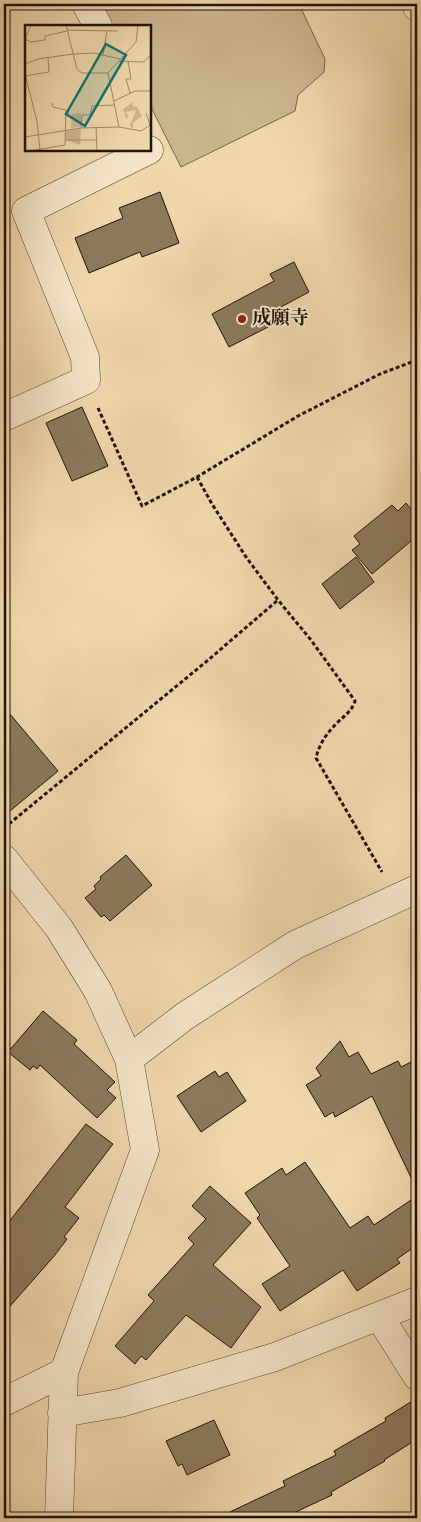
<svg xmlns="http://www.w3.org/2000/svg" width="421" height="1522" font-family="Vollkorn,'Noto Serif JP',serif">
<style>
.green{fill:#cbb690;stroke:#74654b}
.building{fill:#8b795c;stroke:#1e1406}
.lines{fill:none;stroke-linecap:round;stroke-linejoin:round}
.minor-casing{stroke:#524530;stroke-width:29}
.path{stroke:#1e1406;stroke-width:3;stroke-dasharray:4 2.5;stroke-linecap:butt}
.minor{stroke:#f5e5c9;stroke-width:28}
.poi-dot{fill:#8f2418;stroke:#f5e5c9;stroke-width:2}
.labels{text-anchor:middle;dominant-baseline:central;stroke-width:4;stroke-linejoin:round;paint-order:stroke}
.poi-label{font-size:19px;font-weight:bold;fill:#1e1406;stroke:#f5e5c9;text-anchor:start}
.inset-road{fill:none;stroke:#9b896a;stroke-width:1}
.view{fill:#0f766e;fill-opacity:0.15;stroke:#0f766e;stroke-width:2.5}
.inset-edge{fill:none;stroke:#1e1406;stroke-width:2.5}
</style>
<rect width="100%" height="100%" fill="#efd7ac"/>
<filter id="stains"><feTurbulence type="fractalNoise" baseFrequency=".004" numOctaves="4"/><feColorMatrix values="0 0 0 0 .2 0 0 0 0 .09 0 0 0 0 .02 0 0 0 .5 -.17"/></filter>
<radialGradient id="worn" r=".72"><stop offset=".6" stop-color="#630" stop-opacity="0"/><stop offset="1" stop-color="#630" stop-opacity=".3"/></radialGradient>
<path class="green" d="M99,4H299L325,59L324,72L298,95L295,111L181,167L150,105V26H110Z"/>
<path class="building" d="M160,192L179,243L142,257L140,252L89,273L75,238L123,218L119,208Z
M294,262L309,292L266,315L272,325L229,347L212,314L274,281L270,274Z
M82,407L108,466L72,481L46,423Z
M406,503L417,516V536L372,574L352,550L360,544L354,536L392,505L398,511Z
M356,557L374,582L340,609L322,584Z
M4,707L58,771L4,816Z
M126,855L152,885L110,921L104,915L101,917L85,898L96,889L94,886L101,879L100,877Z
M43,1011L77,1040L74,1044L115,1082L107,1090L116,1098L97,1118L40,1065L37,1069L33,1066L30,1070L8,1052Z
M340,1041L349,1057L358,1052L371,1074L398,1061L401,1067L417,1059V1190L372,1096L335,1117L333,1112L325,1117L306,1085L321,1076L316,1068Z
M215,1071L219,1077L227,1072L246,1101L201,1132L177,1096Z
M86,1124L113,1144L65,1207L79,1218L64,1237L67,1239L55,1255L4,1313V1228Z
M305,1162L350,1228L368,1216L374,1225L417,1196V1245L397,1259L400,1263L357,1291L343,1270L280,1311L262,1284L290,1266L257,1218L260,1215L245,1193L282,1168L286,1175Z
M210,1186L251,1223L213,1265L261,1307L231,1348L186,1315L146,1360L141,1356L135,1364L115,1346L154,1301L148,1295L194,1244L188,1238L206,1219L192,1206Z
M417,1398V1439L384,1460L385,1461L331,1492L332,1495L283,1518H217L285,1486L283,1481L336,1455L334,1451L386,1421L385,1418Z
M214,1420L230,1455L187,1475L182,1464L178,1466L166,1441Z"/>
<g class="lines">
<defs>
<path id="minor" d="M86,4L98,26
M416,4L417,7
M4,417L86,380L85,357L26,211L149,150
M4,859L59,928L98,991L129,1059L145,1150L64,1372L59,1518
M129,1059L185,1016L295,945L417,889
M379,1316L417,1376
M4,1402L64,1372
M62,1413L120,1403L275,1357L417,1301"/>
</defs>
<use href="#minor" class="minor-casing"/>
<path class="path" d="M98,408L142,506L197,477L298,416L380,374L417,360
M197,477L212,504L246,557L278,600L311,640L355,701C352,711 344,716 337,723C327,733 319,744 316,758L382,872
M4,828L207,661L278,600"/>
<use href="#minor" class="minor"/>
</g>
<circle class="poi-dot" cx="242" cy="319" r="5"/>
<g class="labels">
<g class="poi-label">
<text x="252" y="319">成願寺</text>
</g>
</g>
<g transform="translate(25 25)">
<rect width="126" height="126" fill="#efd7ac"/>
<path d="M109,77L107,81L112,82L117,91L108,98V104L105,101L111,85L100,87L104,91L101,94L98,84ZM56,88V102L46,103L47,89ZM56,104L55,120L41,115V106Z" fill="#cbb690"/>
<path class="inset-road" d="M41,0L52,44L57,48H83M42,5L92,6M0,14L6,17L20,15V11L42,6M0,14L6,0M78,30L82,6M94,36L119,37L127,28M103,36L106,54H101L105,68M0,39L13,34L48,29L69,28L95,34M0,49L12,96L15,125M0,51L24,47L23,32M89,76L110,66H127M121,88L127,106M71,102L72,126M94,102L83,48L111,17L113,0M56,103L57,90H65L67,81L90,80M0,112L56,103L94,102L116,106L127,99M41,115H72M4,126L40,120L41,85L28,82L27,78"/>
<path class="view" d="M81,19L101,30L60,101L41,89Z"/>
<rect width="126" height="126" class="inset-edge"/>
</g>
<rect width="421" height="1522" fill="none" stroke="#efd7ac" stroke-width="20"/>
<rect x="5" y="5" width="411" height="1512" fill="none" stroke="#1e1406" stroke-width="2.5"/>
<rect x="10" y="10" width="401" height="1502" fill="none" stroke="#1e1406"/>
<rect width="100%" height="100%" filter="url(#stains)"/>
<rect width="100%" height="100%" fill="url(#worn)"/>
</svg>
